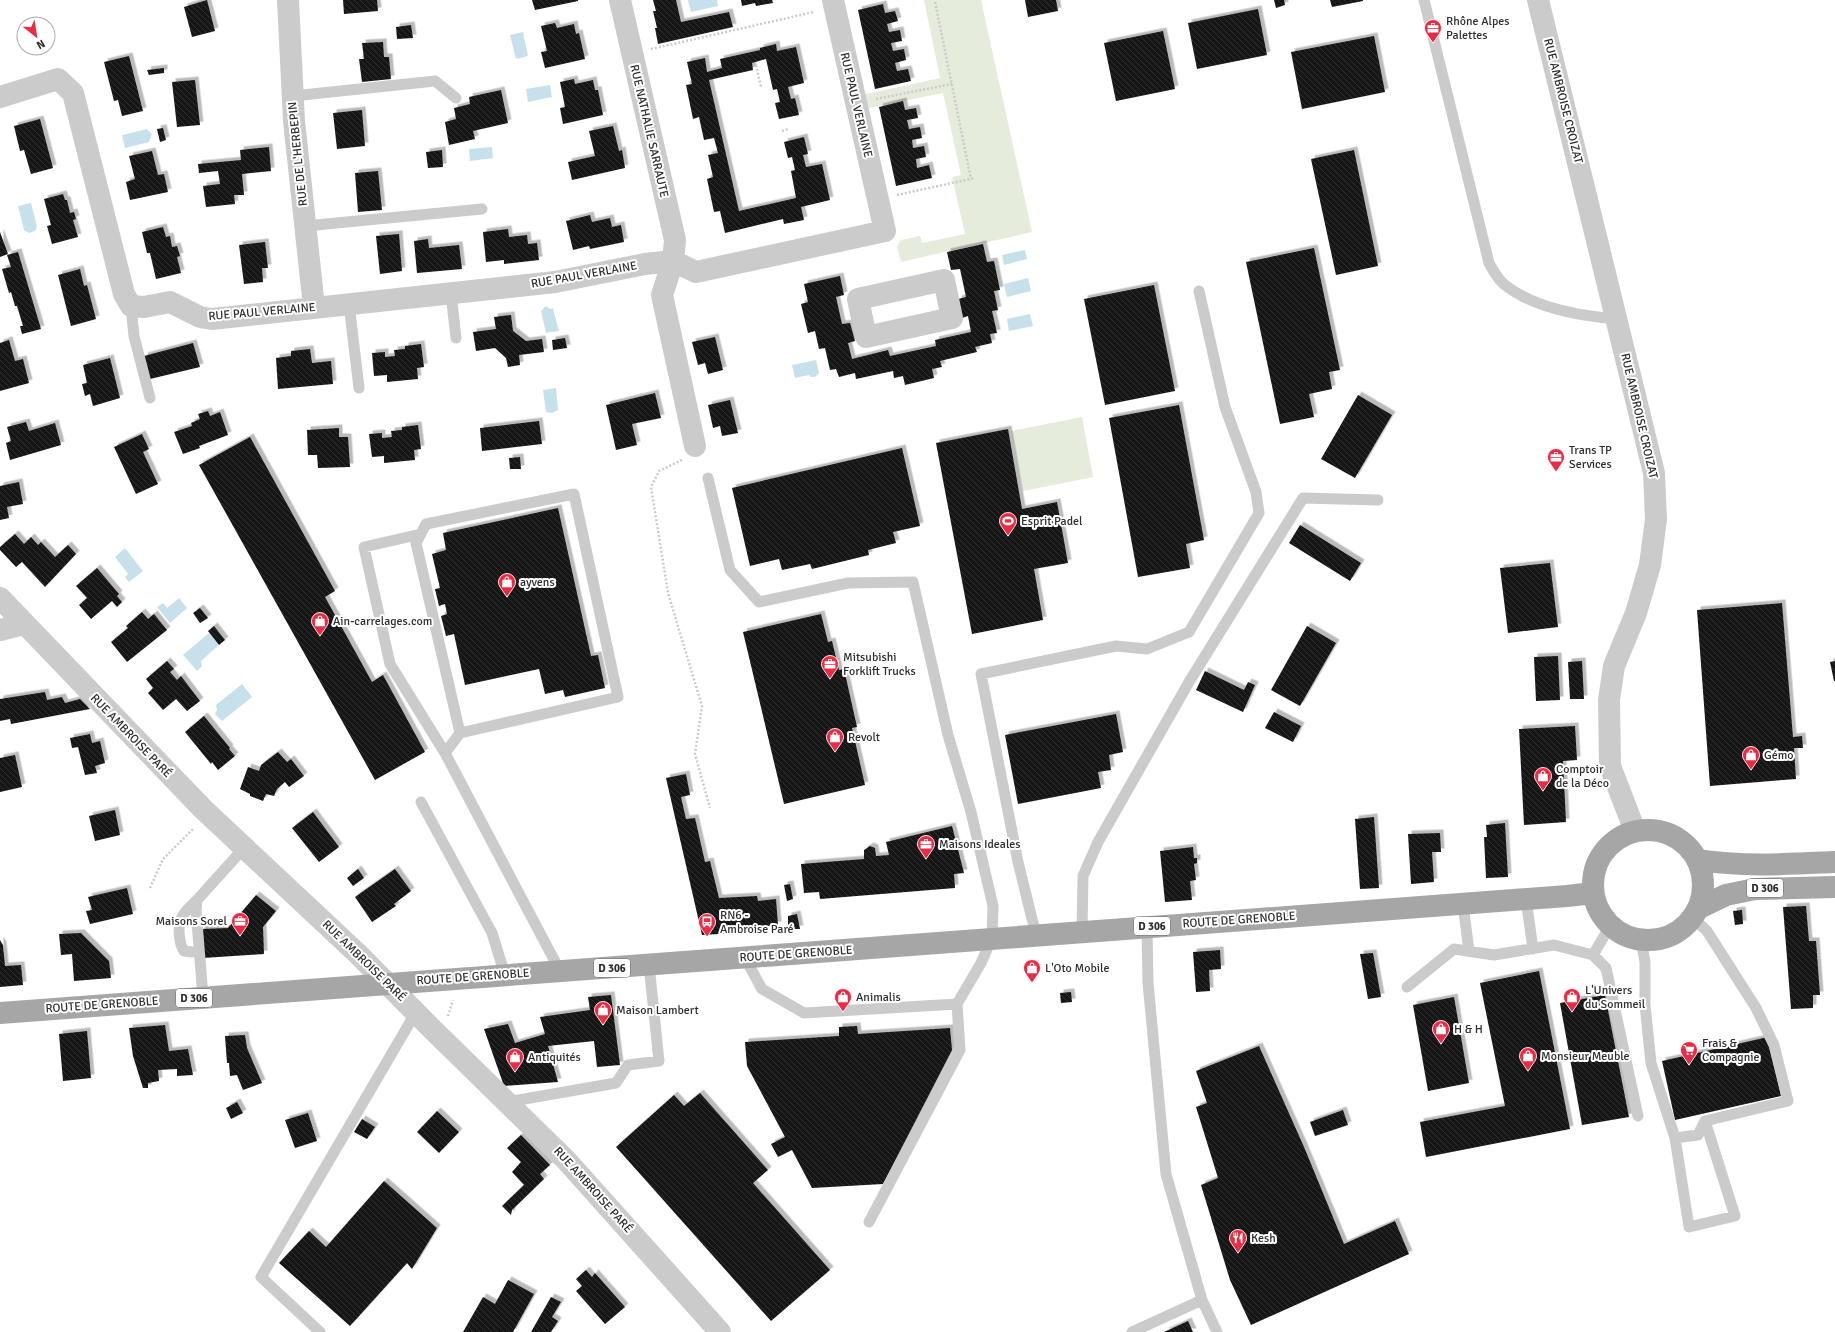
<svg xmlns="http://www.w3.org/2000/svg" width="1835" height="1332" font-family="Signika,sans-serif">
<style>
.grass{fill:#e5ecdb}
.water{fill:#c6e0ec}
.building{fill:url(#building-back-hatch);filter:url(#shadow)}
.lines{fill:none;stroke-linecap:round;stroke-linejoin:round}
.path{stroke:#cbcbcb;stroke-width:2.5;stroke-dasharray:2 2;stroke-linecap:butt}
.lane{stroke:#cbcbcb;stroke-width:11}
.street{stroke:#cbcbcb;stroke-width:22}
.primary{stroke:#a6a6a6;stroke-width:22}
.labels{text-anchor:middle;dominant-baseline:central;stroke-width:4;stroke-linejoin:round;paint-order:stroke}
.shield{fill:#fff;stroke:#6d6d6d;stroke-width:1}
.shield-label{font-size:11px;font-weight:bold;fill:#2e2e2e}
.poi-label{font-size:12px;fill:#2e2e2e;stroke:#fff;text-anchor:start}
.street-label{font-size:12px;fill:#2e2e2e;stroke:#fff}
</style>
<defs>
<pattern id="building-back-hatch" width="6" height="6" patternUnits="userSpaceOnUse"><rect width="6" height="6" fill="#151515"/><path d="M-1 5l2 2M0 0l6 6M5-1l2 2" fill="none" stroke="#2f2f2f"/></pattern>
<filter id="shadow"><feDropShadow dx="3.5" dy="-3.5" stdDeviation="0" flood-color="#0004"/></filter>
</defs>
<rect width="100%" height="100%" fill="#fff"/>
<path class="grass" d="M924,0H981L1032,232L901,262L897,246L901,240L920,236L922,243L965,234L952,177L961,175L943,93L864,109L861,95L940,78Z
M1082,417L1093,477L1023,491L1011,431Z"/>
<path class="water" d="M688,0H717L718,6L691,12Z
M523,32L528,56L516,59L510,35Z
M550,85L552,97L528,102L526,89Z
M147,129L152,134L149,142L125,148L122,135Z
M492,147L493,158L470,161L469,149Z
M31,203L37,227L35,231L29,233L24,230L18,206Z
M1025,250L1027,259L1004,265L1002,255Z
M1028,278L1031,291L1007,297L1004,284Z
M546,306L550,309L553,308L559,331L546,333L541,311Z
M1030,314L1033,326L1009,331L1007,319Z
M816,360L819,373L815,377H811L809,375L795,378L792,365Z
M556,388L558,410L552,413L546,412L543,390Z
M125,548L143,571L129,582L125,577L128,574L115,557Z
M179,598L187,608L170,623L157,607L163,603L167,608Z
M209,633L219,645L201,661L202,666L197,671L183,655Z
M242,684L252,697L222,721L215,714L217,710L216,705Z"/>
<path class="building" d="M207,0L215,31L192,37L184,7Z
M343,0H377L378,11L344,14Z
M532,0H578V1L535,10Z
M653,0H676L681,22L729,12L733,27L658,44L655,28H657L653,11H656Z
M741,0H772L773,3L756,6L755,3L742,6Z
M1025,0H1056L1058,11L1028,17Z
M1274,0H1284L1285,5L1276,8Z
M1330,0H1363V1L1332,7Z
M883,4L885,13L895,11L898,21L887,24L889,32L900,30L902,41L891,43L893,51L904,49L906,60L895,63L897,71L908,69L911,81L875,89L858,10Z
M1258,9L1267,55L1197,69L1188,23Z
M555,23L557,28L574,24L576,34L579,33L585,59L545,68L541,52L547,51L541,26Z
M411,25L413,38L397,39L396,27Z
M1163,31L1175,89L1116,101L1104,43Z
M1374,36L1385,92L1302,109L1291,52Z
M383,42L384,57H389L391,79L362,82L359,59H364L362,43Z
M776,44L777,51L796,47L804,83L788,87L791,99L795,98L799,115L779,119L775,103L780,102L777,89L773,90L766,59L752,63L753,70L709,80L739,211L796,198L791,171L795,170L792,157L788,158L784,142L804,137L808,154L803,155L806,167L822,164L830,200L801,207L804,220L784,224L783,219L725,233L720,211L714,212L707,179L713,177L708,155L718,153L714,138L704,140L699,117L693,119L686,85L692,84L687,62L705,58L707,72L722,68L720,59L760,50V48Z
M129,56L143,111L122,116L118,100L114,101L104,62Z
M164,68V73L149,75L147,70Z
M574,79L575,84L593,80L595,90H598L603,115L563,124L560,108L565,107L560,82Z
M195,80L200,125L177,127L172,82Z
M501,90L508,123L473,131L475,139L449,145L445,122L456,119L454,108L470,104L469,97Z
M903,101L905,110L916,108L918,118L907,120L909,129L920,127L922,138L912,140L913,148L924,146L926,157L916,159L917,168L929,165L932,178L896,186L879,107Z
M362,110L365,146L337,149L333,113Z
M40,119L53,168L31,174L24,150L20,151L14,126Z
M613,126L619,151L622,150L625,168L572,180L568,162L595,156L589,131Z
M163,128L166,140L160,142L157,129Z
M269,147L271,171L242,174L244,195H234L235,204L206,207L203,186L220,184L218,171L199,173L198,164L241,160L240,150Z
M442,150L443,167L428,168L426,152Z
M1354,150L1378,266L1336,275L1311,159Z
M152,151L158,175L164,174L168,192L130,200L126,182L135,179L129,156Z
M378,171L382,210L358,212L355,173Z
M63,194L65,200H67L70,213L74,212L76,219L73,220L78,237L52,244L47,226L51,225L44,199Z
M590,215L592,222L610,218L612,227L621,225L624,242L590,249L589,246L573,250L566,221Z
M163,227L166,237L170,236L172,247L177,246L180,256L177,257L181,273L156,279L150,253H147L142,232Z
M508,229L509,237L527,235L528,244L537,243L539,260L504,264V260L486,262L483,232Z
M0,232L8,254L0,257Z
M399,234L402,271L380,274L376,236Z
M428,239L429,248L459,245L462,269L417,273L414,241Z
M265,242L268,268H262L263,282L244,284L239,245Z
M983,244L987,262L994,261L1000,290L994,291L998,310L992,311L997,333L990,334L992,343L975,347L977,352L940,361L942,367L932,369L934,378L905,385L903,376L894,378L893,371L856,379L855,373L839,377L836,369L830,370L825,348L819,349L815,331L808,333L801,304L808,302L804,284L840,276L844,295L836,297L842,324L850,323L855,341L848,343L852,359L888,350L890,356L936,346L935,340L971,332L968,316L962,318L958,299L966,297L960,269L951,270L947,252Z
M1314,248L1340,370L1329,372L1332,389L1309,394L1314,417L1280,424L1246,262Z
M18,252L41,329L22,334L20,326H23L17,306H15L11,292L9,293L2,269L11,267L7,255Z
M80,269L84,286L87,285L96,319L71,326L58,275Z
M1154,285L1175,391L1105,405L1084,299Z
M511,315L513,331L526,341L542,339L544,352L519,355L520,365L508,367L506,358L495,348L476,351L473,332L496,329L494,317Z
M715,337L723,370L708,374L705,363L698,365L692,342Z
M565,338L567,348L553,350L552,340Z
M9,340L15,361L23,359L29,383L0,391V343Z
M193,343L200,367L150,379L144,356Z
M421,344L424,367L417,368L418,379L387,382V375L374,376L372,353L385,352V357L395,356L394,350L405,349V346Z
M310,349L312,363L331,361L333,384L278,389L276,358L291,356V351Z
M110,358L120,398L93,406L90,394L85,396L82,384L87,383L83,365Z
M655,393L661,418L632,424L637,445L616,450L606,405Z
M1358,395L1392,415L1355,478L1321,459Z
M730,400L738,433L722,436L720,426L713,428L708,405Z
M1179,405L1204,540L1186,544L1190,568L1138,577L1109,418Z
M208,411L210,416L220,412L228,435L199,446L200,448L183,454L174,432L192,426L191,423L200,419L198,414Z
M539,421L542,444L482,451L480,428Z
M26,422L29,431L55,423L61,445L10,460L6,443L11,441L7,427Z
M418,425L421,449L414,450L415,460L384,463V456L372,457L369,434L382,433V438L392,437L391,431L402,430V427Z
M339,428V437H348L350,467L318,468L317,455H308L307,430Z
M1008,429L1022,509L1057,502L1068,563L1034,569L1043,620L972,634L936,443Z
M142,434L149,449L143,452L158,484L136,494L114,447Z
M250,437L335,591L325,597L372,682L383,675L425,752L375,780L199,465Z
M902,448L920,526L893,532L896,543L868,550L869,555L812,569L810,564L782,570L779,559L750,566L732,488Z
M520,457L521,469H510L509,458Z
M19,482L23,504L7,507L9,518L0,520V486Z
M558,508L591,656L598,655L605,688L565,697L563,690L545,694L539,669L465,685L454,634L446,636L441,616L447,614L445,604L439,606L435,589L440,588L432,554L446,550L443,533Z
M1300,525L1361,563L1350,581L1289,543Z
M15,534L24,544L31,537L38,545L41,542L55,557L68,545L76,554L45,587L22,562L16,567L0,550V547Z
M1550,563L1558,627L1508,633L1500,568Z
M97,568L119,594L117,596L122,602L117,607L112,601L91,619L79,605L87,598L76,586Z
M1782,603L1793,737L1802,736L1803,748H1794L1796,779L1710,786L1697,610Z
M200,608L208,618L200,623L193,613Z
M142,612L148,619L154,614L167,630L127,662L111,642L128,628L126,626Z
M821,614L828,642L832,641L839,670L844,669L857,727L852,728L865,785L784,804L743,632Z
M214,626L225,640L219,645L208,631Z
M1307,626L1336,643L1300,706L1271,690Z
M1558,656L1560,700L1536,701L1534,657Z
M167,661L174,669L170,672L177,680L181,676L200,701L187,711L176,699L163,710L148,693L153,688L146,679Z
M1582,661L1584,699H1570L1568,662Z
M1835,661V681H1834L1830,662Z
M1205,671L1244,690L1248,682L1255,685L1243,712L1196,690Z
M45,692L47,700L62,697L65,703L80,699L90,709L11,724L10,719L0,721V699Z
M1274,712L1301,726L1293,742L1265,728Z
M1116,714L1123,752L1109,755L1111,770L1098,772L1101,788L1018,804L1005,735Z
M204,716L230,748L229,749L235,756L218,770L212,762L211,764L185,732Z
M1575,726L1577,760L1563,761L1566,822L1524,825L1519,729Z
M90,734L92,743L100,741L105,763L95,766L97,773L85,775L78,747L72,748L70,738Z
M278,752L287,762L291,759L304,776L289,787L285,782L277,789L274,796L266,794L263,801L250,796V794L240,789L248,767L259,771L261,765Z
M15,755L22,787L0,792V758Z
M686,774L690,795L681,797L686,819L695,818L705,862L710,861L719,898L757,896L758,901L776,899L778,925L736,929V933L702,935L666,778Z
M115,810L120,835L95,841L89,816Z
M313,812L339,847L319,862L292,828Z
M1374,817L1379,888L1360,889L1355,819Z
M1505,823L1508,877L1486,878L1484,837H1487L1486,825Z
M952,826L964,873L954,874L955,888L820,899L819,892L804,893L801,864L864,859V850L870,846L875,848L876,856L889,855L886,842Z
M1440,833L1441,852H1432L1434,882L1411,884L1408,834Z
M1193,847L1194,858H1197V863L1194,864L1196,880L1190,881L1192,900L1165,902L1160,851Z
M358,869L364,878L353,886L347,878Z
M395,869L411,891L394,904L396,906L372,922L355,897Z
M790,884L793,899L787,901L784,885Z
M127,888L133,914L90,924L86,911L92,910L88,897Z
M256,895L276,911L263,927L264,954L203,958L201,929L228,928Z
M1806,906L1809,941H1816L1820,995H1813V1008L1791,1009L1783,907Z
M1742,910L1743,924L1735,925L1733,911Z
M797,914L800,929H788V916Z
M81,933L109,961L111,978L74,981L72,954L61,955L59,934Z
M0,940L3,945L5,966L21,965L23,985L0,987Z
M1220,950L1221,969L1209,970L1210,991L1196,992L1193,952Z
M1373,953L1381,997L1368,999L1360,954Z
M1539,971L1570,1129L1426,1157L1420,1122L1505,1106L1480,983Z
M1071,992L1072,1002L1061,1003L1060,993Z
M611,995L620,1065L597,1067L594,1041L548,1046L558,1082L504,1086L484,1029L508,1024L515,1043L545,1034L540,1017L590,1010L588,997Z
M1605,995L1629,1117L1582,1125L1560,1003Z
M1454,997L1469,1083L1428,1091L1413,1005Z
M165,1025L169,1051L188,1049L193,1075L177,1076V1069L158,1070L159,1081L148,1083V1088H143L133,1056L129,1028Z
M857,1026L858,1034L950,1028L952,1050L883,1184L812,1188L792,1150L778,1157L771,1144L785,1137L747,1066L745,1042L839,1036V1027Z
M87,1031L91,1078L63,1081L59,1034Z
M245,1035L247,1048L262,1083L243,1090L237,1075L230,1076L229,1063H227L225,1036Z
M1768,1037L1781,1096L1675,1120L1662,1061Z
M1259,1046L1304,1147L1344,1244L1395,1221L1409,1254L1251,1325L1230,1280L1201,1185L1218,1178L1196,1107L1207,1103L1196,1071Z
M700,1093L768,1170L753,1183L830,1270L771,1321L616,1147L674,1095L684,1106Z
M237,1102L243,1113L231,1119L226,1108Z
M1343,1110L1348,1125L1315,1136L1310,1122Z
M437,1111L459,1132L439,1153L417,1132Z
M308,1113L317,1141L295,1148L285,1120Z
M362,1119L375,1127L367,1139L354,1132Z
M521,1135L550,1165L540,1174L544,1179L512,1210L511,1215L502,1206L524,1185L512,1172L521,1162L507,1148Z
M384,1181L437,1228L412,1269L407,1263L350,1326L279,1263L309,1231L326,1247Z
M586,1270L592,1277L595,1273L625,1307L605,1324L576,1291L582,1286L576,1279Z
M508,1280L534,1294L513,1332H463L483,1297L495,1304Z
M551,1297L561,1302L552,1317L558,1321L551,1332H531Z
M1188,1321L1193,1332H1164Z"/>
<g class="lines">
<path class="path" d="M935,2L971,179
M651,49L814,12
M756,65L761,87
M876,99L952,84
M782,131L788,129
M897,195L975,178
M682,460L659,471L651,487L668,593L702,706L695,754L710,808
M150,888L163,859L194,828
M448,1016L453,1000"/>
<path class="lane" d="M1424,0L1489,263C1493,270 1498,280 1505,285C1534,308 1580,316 1616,319
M293,96L435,81L456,98
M305,226L482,209
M451,294L456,338
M349,304L359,388
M131,306L134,336L150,398
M708,478L730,570L759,602L848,583L913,582L948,735L971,812L993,906L992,938L981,963L957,1004L804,1013L762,989L745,958
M421,534L364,547L390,664L445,753
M460,733L416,543L426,524L574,494L618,697L460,733L445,753L560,971
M421,802L492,933L505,975
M1526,899L1533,949
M1463,904L1469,951
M1147,927L1148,983L1166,1174L1202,1300L1217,1332
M1082,932L1083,876L1098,842L1189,682L1303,498L1378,500
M1036,935L1018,862L981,674L1116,646L1147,649L1189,632L1259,513L1256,492L1225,407L1199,291
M1641,940L1645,962V1005L1651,1063L1675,1138L1689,1227L1735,1216L1705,1121L1788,1101L1774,1045L1756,1008L1707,931L1693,918
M192,952L184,951C179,944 177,925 182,917C185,911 192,905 197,900
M1593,955L1610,926
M1407,987L1454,949L1494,955L1554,945L1593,955L1606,968L1638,1116
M203,997L196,910L197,900L244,848
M507,1102L616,1083L628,1065L659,1061L649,965
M1675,1138L1698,1135L1705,1121
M869,1222L960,1050L957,1004
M320,1332L261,1277L416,1012
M1132,1332L1202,1300"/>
<path class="street" d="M288,0L294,121L314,307
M620,0L675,240L673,261L662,295L695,446
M1538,0L1654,473L1656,519L1650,565L1636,613L1614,666L1609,700L1610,766L1635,831
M0,97L58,79L73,93L124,294L131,306L144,307L170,302L200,317L212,319L555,282L645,264L673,261L696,272L885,231L833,0
M944,280L952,318L866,337L858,299Z
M0,598L203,809L359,955L432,1029L566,1160L720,1332
M0,630L23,624"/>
<path class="primary" d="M1593 885a55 55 0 1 1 110 0a55 55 0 1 1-110 0Z
M1698,860C1744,867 1789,864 1835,862
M1699,908L1726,895L1755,889L1835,887
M0,1013L1567,896L1593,893"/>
</g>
<defs>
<symbol id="office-pin" viewBox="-11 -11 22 30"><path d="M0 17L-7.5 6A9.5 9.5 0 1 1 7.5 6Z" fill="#eb2a44" stroke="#fff"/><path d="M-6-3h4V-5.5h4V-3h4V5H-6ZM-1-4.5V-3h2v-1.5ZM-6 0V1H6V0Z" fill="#fff"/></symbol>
<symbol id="stadium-pin" viewBox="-11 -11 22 30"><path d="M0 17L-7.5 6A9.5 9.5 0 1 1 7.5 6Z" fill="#eb2a44" stroke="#fff"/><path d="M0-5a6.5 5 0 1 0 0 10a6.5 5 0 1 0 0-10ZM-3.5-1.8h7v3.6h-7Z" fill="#fff"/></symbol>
<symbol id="shop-pin" viewBox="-11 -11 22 30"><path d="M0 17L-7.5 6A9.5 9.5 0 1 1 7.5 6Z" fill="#eb2a44" stroke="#fff"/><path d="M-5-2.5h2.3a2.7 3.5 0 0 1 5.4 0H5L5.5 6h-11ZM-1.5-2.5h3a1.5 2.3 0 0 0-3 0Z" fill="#fff"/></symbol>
<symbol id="bus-pin" viewBox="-11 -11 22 30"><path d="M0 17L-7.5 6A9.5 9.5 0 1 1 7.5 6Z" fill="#eb2a44" stroke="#fff"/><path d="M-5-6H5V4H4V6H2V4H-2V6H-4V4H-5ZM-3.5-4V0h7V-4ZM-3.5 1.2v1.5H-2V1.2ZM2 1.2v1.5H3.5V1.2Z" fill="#fff"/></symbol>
<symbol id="supermarket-pin" viewBox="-11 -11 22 30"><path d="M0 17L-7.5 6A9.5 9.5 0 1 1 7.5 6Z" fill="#eb2a44" stroke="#fff"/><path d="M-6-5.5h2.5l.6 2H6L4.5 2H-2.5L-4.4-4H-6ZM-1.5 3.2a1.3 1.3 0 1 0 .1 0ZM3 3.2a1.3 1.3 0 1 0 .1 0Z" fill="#fff"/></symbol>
<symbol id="restaurant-pin" viewBox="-11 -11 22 30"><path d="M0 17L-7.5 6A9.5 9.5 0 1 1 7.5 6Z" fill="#eb2a44" stroke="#fff"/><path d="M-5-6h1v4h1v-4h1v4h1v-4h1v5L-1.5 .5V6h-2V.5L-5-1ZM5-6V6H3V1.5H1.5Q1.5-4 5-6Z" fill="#fff"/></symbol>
</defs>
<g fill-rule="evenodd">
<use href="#office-pin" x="1423" y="18" width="20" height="27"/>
<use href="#office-pin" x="1546" y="447" width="20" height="27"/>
<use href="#stadium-pin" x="998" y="511" width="20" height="27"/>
<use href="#shop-pin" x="497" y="572" width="20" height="27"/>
<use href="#shop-pin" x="310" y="611" width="20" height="27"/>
<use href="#office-pin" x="820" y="654" width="20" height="27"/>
<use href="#shop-pin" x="825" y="727" width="20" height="27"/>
<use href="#shop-pin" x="1741" y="745" width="20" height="27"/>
<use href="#shop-pin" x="1533" y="766" width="20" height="27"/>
<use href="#office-pin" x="916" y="834" width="20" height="27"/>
<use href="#office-pin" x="230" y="911" width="20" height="27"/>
<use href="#bus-pin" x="697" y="912" width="20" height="27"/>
<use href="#shop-pin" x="1022" y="958" width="20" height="27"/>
<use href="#shop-pin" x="833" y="987" width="20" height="27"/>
<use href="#shop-pin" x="1562" y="987" width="20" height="27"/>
<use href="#shop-pin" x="593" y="1000" width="20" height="27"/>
<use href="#shop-pin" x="1431" y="1019" width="20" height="27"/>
<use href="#supermarket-pin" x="1679" y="1040" width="20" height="27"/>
<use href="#shop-pin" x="1518" y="1046" width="20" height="27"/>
<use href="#shop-pin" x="505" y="1047" width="20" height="27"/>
<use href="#restaurant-pin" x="1228" y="1228" width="20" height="27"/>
</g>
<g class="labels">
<g class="shield">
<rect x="1747" y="879" width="36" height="18" rx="3"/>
<rect x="1134" y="917" width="36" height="18" rx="3"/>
<rect x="594" y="959" width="36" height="18" rx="3"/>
<rect x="176" y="989" width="36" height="18" rx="3"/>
</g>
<g class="shield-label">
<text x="1765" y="888">D 306</text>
<text x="1152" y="926">D 306</text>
<text x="612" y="968">D 306</text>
<text x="194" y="998">D 306</text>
</g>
<g class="poi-label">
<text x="1446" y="21">Rhône Alpes<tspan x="1446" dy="14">Palettes</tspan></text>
<text x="1569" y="450">Trans TP<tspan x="1569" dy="14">Services</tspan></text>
<text x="1021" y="521">Esprit Padel</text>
<text x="520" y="582">ayvens</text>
<text x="333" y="621">Ain-carrelages.com</text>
<text x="843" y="657">Mitsubishi<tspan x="843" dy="14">Forklift Trucks</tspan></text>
<text x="848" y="737">Revolt</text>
<text x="1764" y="755">Gémo</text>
<text x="1556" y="769">Comptoir<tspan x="1556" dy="14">de la Déco</tspan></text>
<text x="939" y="844">Maisons Ideales</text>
<text x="720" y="915">RN6 -<tspan x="720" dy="14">Ambroise Paré</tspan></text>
<text x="227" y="921" text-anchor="end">Maisons Sorel</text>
<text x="1045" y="968">L'Oto Mobile</text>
<text x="1585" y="990">L'Univers<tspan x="1585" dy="14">du Sommeil</tspan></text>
<text x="856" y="997">Animalis</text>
<text x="616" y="1010">Maison Lambert</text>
<text x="1454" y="1029">H &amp; H</text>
<text x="1702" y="1043">Frais &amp;<tspan x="1702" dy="14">Compagnie</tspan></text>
<text x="1541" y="1056">Monsieur Meuble</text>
<text x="528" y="1057">Antiquités</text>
<text x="1251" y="1238">Kesh</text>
</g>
<g class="street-label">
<text transform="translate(1563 101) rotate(76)">RUE AMBROISE CROIZAT</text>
<text transform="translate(856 105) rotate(77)">RUE PAUL VERLAINE</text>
<text transform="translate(649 131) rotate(77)">RUE NATHALIE SARRAUTE</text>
<text transform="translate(298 154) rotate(-96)">RUE DE L'HERBEPIN</text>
<text transform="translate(584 275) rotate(-10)">RUE PAUL VERLAINE</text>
<text transform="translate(262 312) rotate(-5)">RUE PAUL VERLAINE</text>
<text transform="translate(1639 416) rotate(77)">RUE AMBROISE CROIZAT</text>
<text transform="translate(131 736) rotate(46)">RUE AMBROISE PARÉ</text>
<text transform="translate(1239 920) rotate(-4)">ROUTE DE GRENOBLE</text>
<text transform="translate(796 954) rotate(-4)">ROUTE DE GRENOBLE</text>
<text transform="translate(364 961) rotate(44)">RUE AMBROISE PARÉ</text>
<text transform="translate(473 977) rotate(-4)">ROUTE DE GRENOBLE</text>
<text transform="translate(102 1005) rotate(-4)">ROUTE DE GRENOBLE</text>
<text transform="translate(593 1190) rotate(48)">RUE AMBROISE PARÉ</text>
</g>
</g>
<g transform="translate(36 36) rotate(150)"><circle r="19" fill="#ffffff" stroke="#ababab"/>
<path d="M0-3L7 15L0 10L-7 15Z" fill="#eb2a44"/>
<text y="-6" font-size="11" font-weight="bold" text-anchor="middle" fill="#2e2e2e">N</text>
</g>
</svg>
